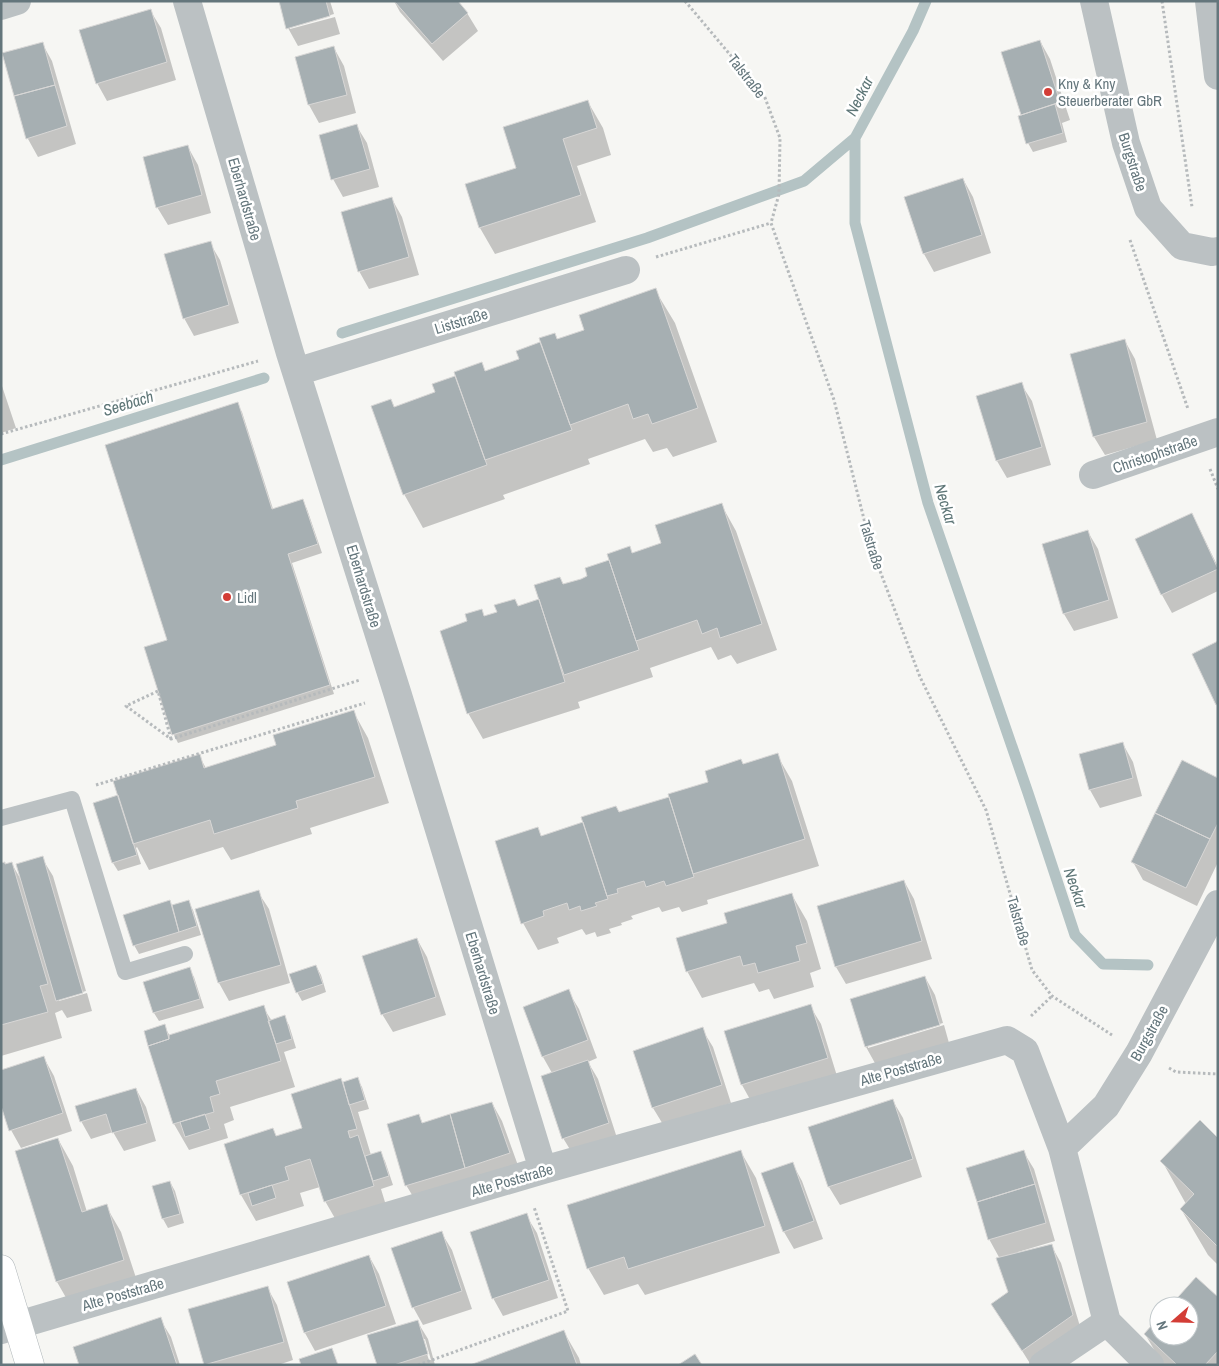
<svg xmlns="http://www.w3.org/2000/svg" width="1219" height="1366" font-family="'Archivo Narrow',sans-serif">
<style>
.shadow{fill:#0003;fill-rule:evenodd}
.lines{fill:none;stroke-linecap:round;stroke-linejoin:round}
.stream{stroke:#b4c3c4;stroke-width:11}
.building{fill:#a6afb2;stroke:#d8d7d6}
.secondary-casing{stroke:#b0b7ba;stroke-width:29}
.path{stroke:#b6babc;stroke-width:3;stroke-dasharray:2.5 2.5;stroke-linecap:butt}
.lane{stroke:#bbc1c3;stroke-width:16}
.street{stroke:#bbc1c3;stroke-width:28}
.secondary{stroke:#fff;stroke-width:28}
.poi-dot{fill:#d33d36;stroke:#fff;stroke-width:2}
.labels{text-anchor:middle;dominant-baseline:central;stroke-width:5;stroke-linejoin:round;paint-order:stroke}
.street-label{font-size:15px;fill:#64767c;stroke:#fff}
.poi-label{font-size:15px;fill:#64767c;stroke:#fff;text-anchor:start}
.water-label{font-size:16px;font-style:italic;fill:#5e7677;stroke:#fff}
</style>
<rect width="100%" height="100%" fill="#f6f6f3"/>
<path class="shadow" d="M280,1H330L334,14L290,27V29L335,17L340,34L298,46L288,28Z
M394,1H457L467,13L478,31L443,61L400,12Z
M150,10L161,28L176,80L107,101L97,83Z
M1040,41L1050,59L1070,120L1062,123L1067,142L1033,152L1028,143L1023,116L1003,53Z
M42,43L52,61L76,144L38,157L28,139L3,54Z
M334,48L344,66L356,113L319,123L309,105L296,58Z
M588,102L603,128L611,155L577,166L596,222L495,254L480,228L467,185L518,168Z
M356,125L367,143L379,187L343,197L333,179Z
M188,147L198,165L211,213L168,225L157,207Z
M963,179L973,197L991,253L934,272L924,254L905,197Z
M392,199L402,217L419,275L369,289L359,271Z
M210,243L220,260L239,323L194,336L184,318Z
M655,290L675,323L717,442L673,457L667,448L653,452L645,439L588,459L590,464L503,495L505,499L423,528L404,494L391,400L395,408L437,393L434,384L457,376L481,364L486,372L520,360L518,352L542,343L555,334L558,340L585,331Z
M1125,341L1135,359L1157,440L1105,455L1094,437L1072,355Z
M1,383L16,428L1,433Z
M1021,384L1032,401L1051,465L1007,478L997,461Z
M237,404L242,412L273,509L302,500L307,509L322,553L292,563L334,694L178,743L174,735L146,648L169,641Z
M721,504L736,531L777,650L737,664L731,655L718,660L711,647L650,668L653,677L578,702L580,708L483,739L468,713L469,622L481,611L485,617L498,613L515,600L519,607L540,600L564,585L589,577L587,569L611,561L629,548L633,554L662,544Z
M1191,514L1201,532L1218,567V591L1172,613L1162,595L1136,539Z
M1088,532L1098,549L1118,618L1074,631L1064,614Z
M353,711L368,738L389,803L310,828L312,834L231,860L223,847L149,870L137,847L136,848L141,864L118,871L113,863L119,796L199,756L206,768L277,746Z
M1123,744L1133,762L1142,796L1100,808L1090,790L1081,755Z
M777,755L792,781L819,866L707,900L708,904L682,912L679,907L662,912L659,907L631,916L633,919L621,923L622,925L609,929L611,933L597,937L595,932L586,935L582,929L557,938L559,943L538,950L523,923L496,842L537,828L542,837L619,813L671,798L710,783L743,765Z
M1218,779V862L1197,906L1143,880L1133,862Z
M42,858L53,876L86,991L59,999V1001L87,993L92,1011L67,1018L62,1010L55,1013L62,1038L1,1056V865L5,866L12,864L20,878Z
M904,881L914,899L932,959L846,984L836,967Z
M258,892L269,909L290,983L229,1001L219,983L197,910Z
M792,895L807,921L821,969L810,973L814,987L774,999L769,989L759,992L754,983L702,998L687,971L728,924Z
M188,901L193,910L201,935L139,954L134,945L169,902L172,906Z
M417,939L427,957L446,1015L393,1032L382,1014Z
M316,966L321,975L326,992L302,1001L297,992Z
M189,969L194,977L204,1008L159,1021L154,1013L145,982Z
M925,977L935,995L943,1023L868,1045V1048L944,1025L949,1043L876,1065L866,1047L852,1000Z
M568,991L579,1009L597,1058L588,1062L598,1079L618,1141L574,1156L563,1138L552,1073L543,1057L525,1007Z
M810,1006L821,1024L837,1076L752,1103L742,1085L726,1032Z
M263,1007L272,1021L284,1017L289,1025L296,1048L284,1052L295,1087L230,1107L234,1120L224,1124L228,1138L189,1150L174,1124L149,1046L164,1026L170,1036Z
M702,1029L713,1047L731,1103L664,1126L653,1108L634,1052Z
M44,1058L54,1076L72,1131L21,1148L11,1130Z
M357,1079L362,1087L369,1109L358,1112L371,1155L380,1152L385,1161L393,1185L381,1189L388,1212L340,1227L325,1201L320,1187L300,1193L304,1206L256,1221L241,1195L273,1130L277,1137L303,1129L341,1080L343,1084Z
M136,1089L146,1107L156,1141L124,1151L113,1132L91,1139L81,1121Z
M893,1101L903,1118L922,1177L840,1205L829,1187L810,1128Z
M492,1103L502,1121L520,1171L417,1203L406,1185L419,1116L423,1124Z
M58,1139L73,1166L87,1212L106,1206L121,1232L139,1287L72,1308L57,1282L17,1152Z
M1218,1140V1265L1208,1255L1181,1209L1186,1204L1162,1161Z
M1023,1151L1034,1169L1055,1241L1018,1252V1254L1051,1245L1061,1263L1082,1333L1031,1365L993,1305L1010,1292L1000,1259L989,1239Z
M741,1152L756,1178L780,1253L645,1295L638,1284L604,1295L588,1268Z
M792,1163L802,1181L823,1239L794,1249L784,1232Z
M170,1182L175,1191L184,1223L168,1228L163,1219L154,1187Z
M526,1215L537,1233L558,1298L503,1316L493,1298Z
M441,1232L452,1250L472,1309L423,1325L413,1307Z
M369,1256L379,1274L396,1324L315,1351L305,1333L288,1283Z
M267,1287L277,1305L293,1360L278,1365H205L189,1310Z
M1218,1299V1365H1163L1145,1334L1159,1319V1336H1189V1306H1171Z
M160,1319L171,1337L180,1365H80Z
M417,1321L428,1339L435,1365H378ZM422,1339H425L431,1360H429Z
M564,1332L579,1358L581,1365H474Z"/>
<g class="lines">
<path class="stream" d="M926,1L913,31L855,138V223L928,503L1028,793L1075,935L1103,964L1148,965
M342,333L647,238L804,181L855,138
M1,460L264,378"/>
</g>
<path class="building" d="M279,1H326L330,16L286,29Z
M394,1H458L468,13L432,44Z
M151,9L167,62L96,84L79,30Z
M1040,40L1060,102L1021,115L1001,52Z
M43,42L55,85L14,96L2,53Z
M334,46L347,95L308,105L295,57Z
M55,85L67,126L26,139L14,96Z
M588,100L597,128L563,139L581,195L479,228L465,184L516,168L503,127Z
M1055,104L1063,133L1026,144L1018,116Z
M357,124L370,169L331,180L319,135Z
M188,145L202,195L156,208L143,157Z
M963,178L982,235L923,254L904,197Z
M392,197L409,257L358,272L341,212Z
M211,241L229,305L183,319L164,254Z
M656,288L698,408L652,424L648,414L633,419L628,404L570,425L539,338L555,333L557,339L584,330L579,315Z
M1125,339L1147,422L1093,437L1070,354Z
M540,342L572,430L485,460L454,372L482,362L485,371L519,359L516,351Z
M455,376L487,465L403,495L371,406L391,399L394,407L435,392L432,384Z
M1022,382L1042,447L996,461L976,396Z
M238,402L272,509L303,499L318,544L288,554L330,685L172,735L144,647L167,640L105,445Z
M722,503L762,624L720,638L717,628L702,634L697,620L636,641L607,554L630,546L632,553L661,543L655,525Z
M1192,513L1218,569L1161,595L1135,539Z
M1088,530L1109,600L1063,614L1042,544Z
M609,560L639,650L564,675L534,585L560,577L563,584L581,579L587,576L585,568Z
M515,599L518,606L539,599L565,682L467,714L440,631L467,621L465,614L482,609L484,616L497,612L494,605Z
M1218,641V704L1216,705L1192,654Z
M354,710L375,777L296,801L298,808L214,834L210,820L133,844L113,781L200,754L204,768L276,745L273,735Z
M1123,742L1133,778L1089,790L1079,754Z
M778,753L805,839L693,874L668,794L708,782L705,771L741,759L743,764Z
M1182,760L1218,778V823L1210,839L1155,813Z
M118,795L137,855L112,863L93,803Z
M669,797L694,877L666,886L664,881L646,887L644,881L617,889L618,893L607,896L581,817L616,806L619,812Z
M1155,813L1210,839L1186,888L1131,862Z
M583,822L608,899L595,903L597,906L581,911L580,906L569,910L567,903L543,911L544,916L521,924L495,841L538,827L541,836Z
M43,856L83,993L56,1001L16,864Z
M5,862V864L12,862L48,984L40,986L48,1012L1,1025V863Z
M904,880L922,941L835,967L817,906Z
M259,890L281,965L218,983L195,909Z
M792,893L807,943L796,946L800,961L758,973L755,963L743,966L740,956L686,972L676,938L727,923L724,913Z
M170,900L179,932L133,946L123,915Z
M189,900L197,926L179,932L172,905Z
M417,938L436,997L381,1015L362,956Z
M316,965L323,984L296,993L289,974Z
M190,967L200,999L153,1013L143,982Z
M925,976L940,1025L865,1047L850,999Z
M569,989L588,1040L542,1057L523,1007Z
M811,1004L828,1058L741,1085L724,1031Z
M264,1005L281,1061L216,1081L220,1094L210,1097L214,1112L173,1124L148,1046L169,1039V1035Z
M285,1015L292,1039L276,1044L268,1021Z
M165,1024L169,1039L148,1046L144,1031Z
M703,1027L722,1085L652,1108L633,1051Z
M44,1056L63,1113L9,1131L1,1106V1070Z
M588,1060L609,1123L562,1139L541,1076Z
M358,1077L365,1100L349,1105L343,1082Z
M341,1078L357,1129L348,1131L350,1138L358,1135L374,1186L324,1202L310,1159L285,1167L289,1180L240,1195L224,1144L273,1128L276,1136L302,1128L291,1094Z
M136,1088L147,1123L112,1133L106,1114L80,1122L75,1106Z
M893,1099L913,1159L828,1187L808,1127Z
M492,1102L510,1153L465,1168L450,1114Z
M205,1114L210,1129L185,1137L180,1122Z
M419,1114L422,1123L450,1114L465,1168L405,1186L387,1124Z
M1200,1120L1218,1138V1247L1180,1209L1194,1194L1160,1161Z
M58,1138L82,1212L107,1204L124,1260L56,1282L15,1151Z
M741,1150L765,1226L628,1269L624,1257L587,1269L567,1205Z
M1024,1150L1035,1184L977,1202L966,1168Z
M381,1151L389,1176L373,1181L365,1156Z
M793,1162L814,1221L783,1232L761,1173Z
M170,1181L180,1214L162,1219L152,1186Z
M1035,1184L1046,1223L988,1240L977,1202Z
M272,1185L276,1198L252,1206L248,1193Z
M527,1213L549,1280L492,1299L470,1232Z
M442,1231L462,1291L412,1308L391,1248Z
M1052,1244L1073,1315L1022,1351L991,1304L1008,1292L996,1258Z
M369,1255L386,1306L304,1333L287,1282Z
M1196,1277L1218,1297V1351L1205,1365H1177L1144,1334L1159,1317V1336H1189V1306H1170Z
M268,1286L284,1342L204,1365L188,1309Z
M161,1317L177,1365H79L73,1347Z
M418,1320L428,1354L394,1365H377L367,1335Z
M564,1330L577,1365H470Z
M332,1348L338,1365H301L299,1359Z
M695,1354L702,1365H678Z"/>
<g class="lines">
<defs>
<path id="secondary" d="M1,1269L30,1365"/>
</defs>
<use href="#secondary" class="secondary-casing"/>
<path class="path" d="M685,1L764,95L780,138L779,194L771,223L834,400L871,547L920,677L986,810L1032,970L1052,996L1112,1035
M1162,1L1192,207
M1130,240L1188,409
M656,257L771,223
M1,434L258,361
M1210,469L1218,489
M171,739L158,691L126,706L171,739L360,680
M96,785L365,703
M1031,1016L1052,996
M1169,1068L1176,1072L1218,1074
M418,1365L568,1311L534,1207"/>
<path class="lane" d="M1,818L72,799L125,972L185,954"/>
<path class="street" d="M187,1L290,353L397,692L543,1170
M1094,1L1126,143L1148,208L1182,246L1212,252L1218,251
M1209,1L1218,76
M1,6L17,1
M296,372L626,270
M1093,475L1218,432
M1062,1148L1106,1106L1139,1053L1218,904
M1,1330L543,1170L1007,1040L1025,1051L1062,1148L1107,1322L1150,1365
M1043,1365L1107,1322"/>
<use href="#secondary" class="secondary"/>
</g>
<g class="poi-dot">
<circle cx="1048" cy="92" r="5"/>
<circle cx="227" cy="597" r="5"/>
</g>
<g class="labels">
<g class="street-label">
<text transform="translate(747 76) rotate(52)">Talstraße</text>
<text transform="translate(1133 162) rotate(72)">Burgstraße</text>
<text transform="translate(245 199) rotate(74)">Eberhardstraße</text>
<text transform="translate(461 321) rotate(-17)">Liststraße</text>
<text transform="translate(1155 454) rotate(-19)">Christophstraße</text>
<text transform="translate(872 545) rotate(73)">Talstraße</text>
<text transform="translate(364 586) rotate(73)">Eberhardstraße</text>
<text transform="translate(1019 921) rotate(74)">Talstraße</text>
<text transform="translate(483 973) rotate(73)">Eberhardstraße</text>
<text transform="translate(1149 1033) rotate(-61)">Burgstraße</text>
<text transform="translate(901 1069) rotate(-16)">Alte Poststraße</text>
<text transform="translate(512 1180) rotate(-16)">Alte Poststraße</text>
<text transform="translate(123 1294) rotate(-16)">Alte Poststraße</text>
</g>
<g class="poi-label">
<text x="1058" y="83">Kny &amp; Kny<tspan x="1058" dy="17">Steuerberater GbR</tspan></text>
<text x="237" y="597">Lidl</text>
</g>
<g class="water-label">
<text transform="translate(859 96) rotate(-63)">Neckar</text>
<text transform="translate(128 403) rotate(-17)">Seebach</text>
<text transform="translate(946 504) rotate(73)">Neckar</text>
<text transform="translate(1076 888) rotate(71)">Neckar</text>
</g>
</g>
<rect width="1219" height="1366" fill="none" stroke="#64767c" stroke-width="5"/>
<g transform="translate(1174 1321) rotate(250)"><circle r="24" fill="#ffffff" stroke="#c1c8cb"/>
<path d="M0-4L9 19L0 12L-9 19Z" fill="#d33d36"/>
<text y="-8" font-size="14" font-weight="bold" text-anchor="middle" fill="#64767c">N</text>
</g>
</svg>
